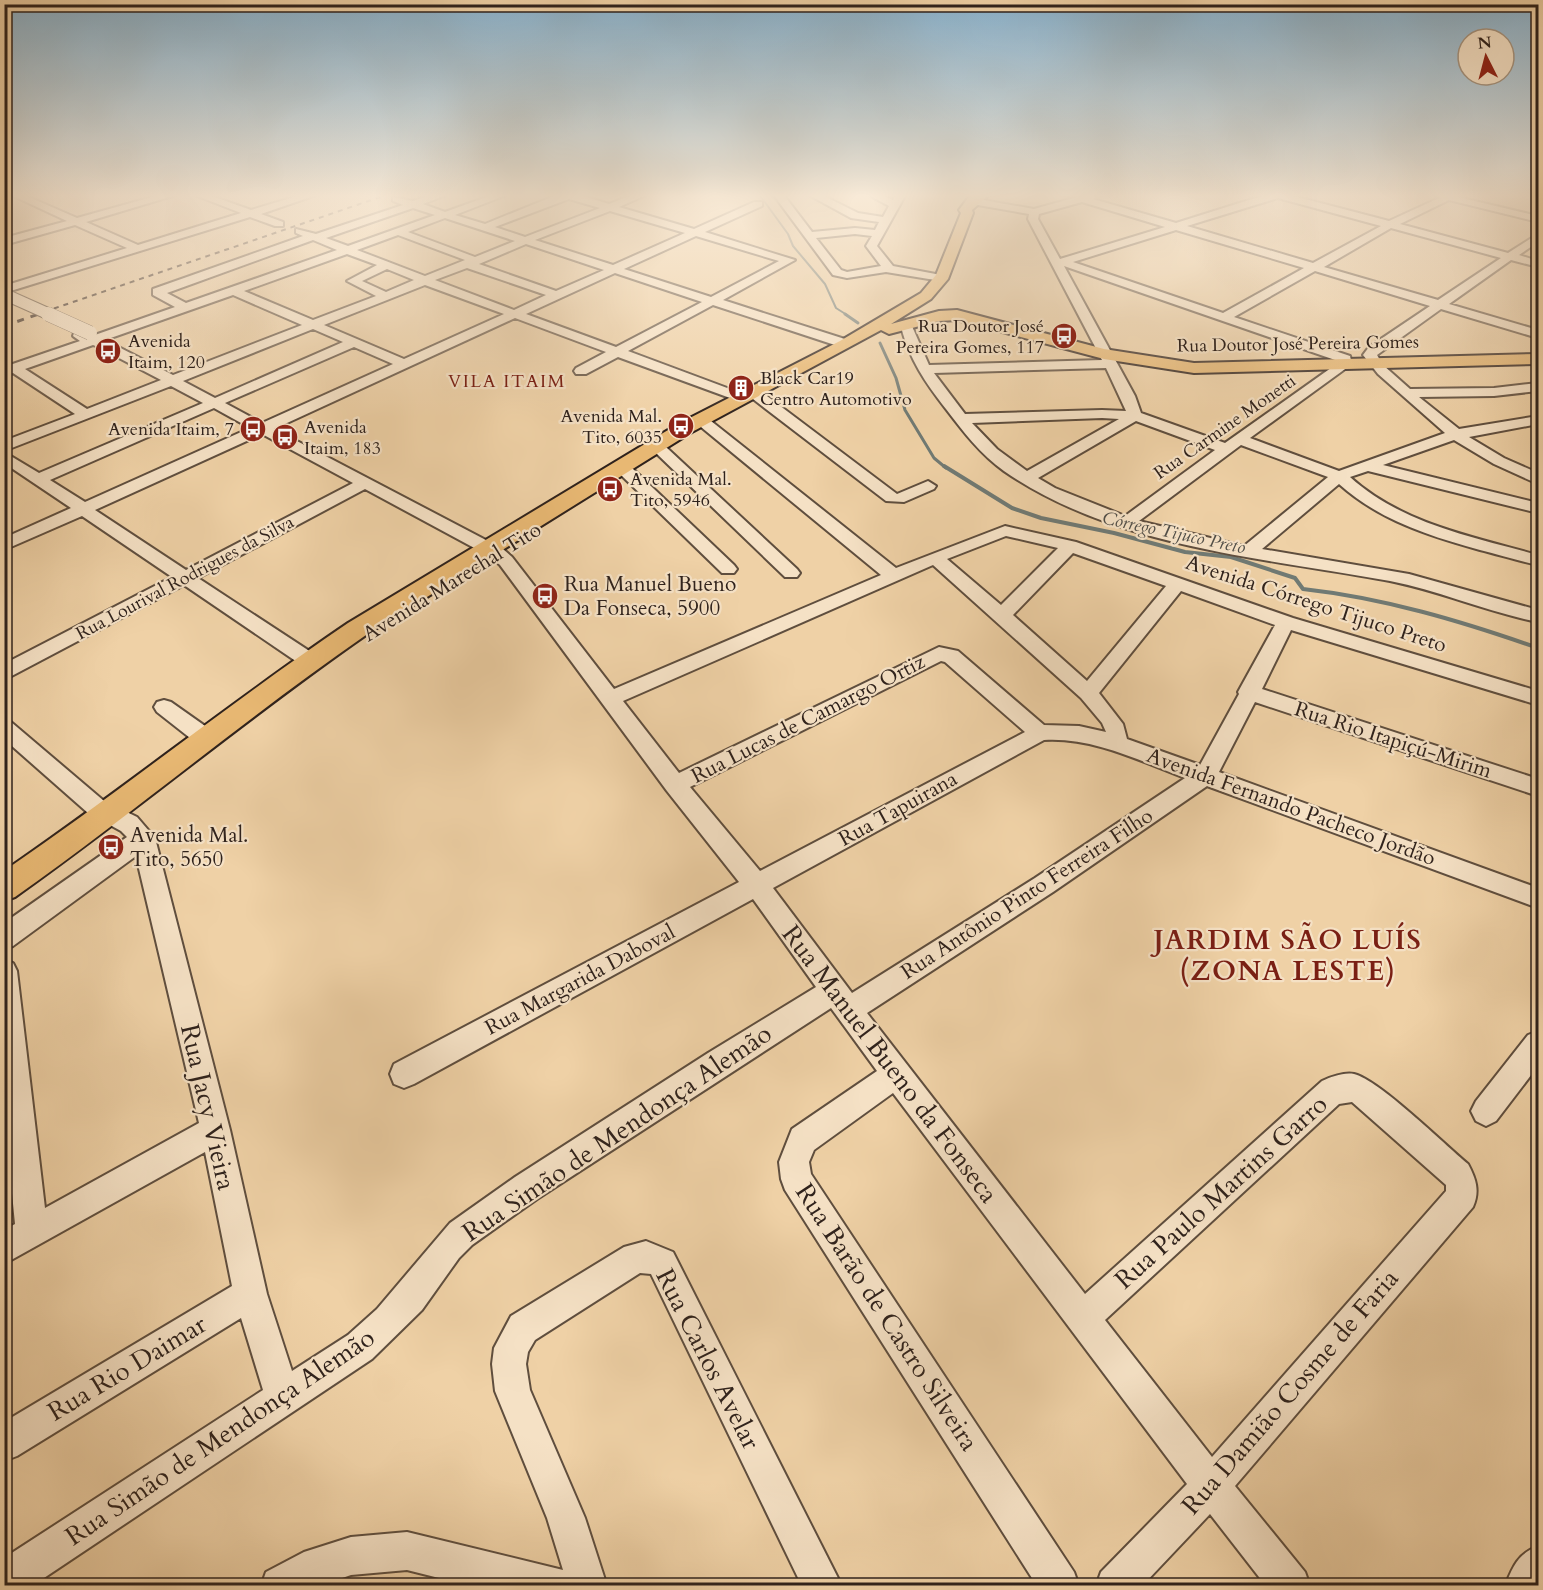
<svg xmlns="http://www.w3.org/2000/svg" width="1543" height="1590" font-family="Cardo,serif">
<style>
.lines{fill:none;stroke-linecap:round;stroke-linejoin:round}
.stream-far2{stroke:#707a74;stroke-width:2}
.stream-far1{stroke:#707a74;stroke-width:3}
.stream{stroke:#707a74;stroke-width:4}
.minor-casing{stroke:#5f4e3e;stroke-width:4}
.major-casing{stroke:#2f221c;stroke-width:4}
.minor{fill:#f5e1c5;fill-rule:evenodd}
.major{fill:#e8b873;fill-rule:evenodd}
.rail-far1{stroke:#2f221c;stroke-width:2;stroke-dasharray:5 5;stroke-linecap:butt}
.rail{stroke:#2f221c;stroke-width:3;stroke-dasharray:7 7;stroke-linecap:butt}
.minor-bridge-far1-casing{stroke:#5f4e3e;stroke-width:13;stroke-linecap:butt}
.minor-bridge-casing{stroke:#5f4e3e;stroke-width:15;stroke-linecap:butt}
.minor-bridge-far1{stroke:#f5e1c5;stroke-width:11}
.minor-bridge{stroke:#f5e1c5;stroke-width:14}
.labels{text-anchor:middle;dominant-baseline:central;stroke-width:4.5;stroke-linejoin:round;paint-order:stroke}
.far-poi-label{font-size:18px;fill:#2f221c;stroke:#f5e1c5;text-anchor:start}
.far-street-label{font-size:18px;fill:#2f221c;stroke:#f5e1c5}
.far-neighbourhood-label{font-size:18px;letter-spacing:1.5px;fill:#7a1f14;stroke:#f5e1c5}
.far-water-label{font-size:18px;font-style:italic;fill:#504e48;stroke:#f5e1c5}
.street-label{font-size:21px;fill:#2f221c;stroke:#f5e1c5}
.poi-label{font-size:21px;fill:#2f221c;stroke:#f5e1c5;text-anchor:start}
.near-street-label{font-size:26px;fill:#2f221c;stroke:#f5e1c5}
.district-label{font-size:27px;font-weight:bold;letter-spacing:1.5px;fill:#7a1f14;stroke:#f5e1c5}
</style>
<rect width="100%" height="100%" fill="#efd1a6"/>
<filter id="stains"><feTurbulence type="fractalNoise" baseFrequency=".00333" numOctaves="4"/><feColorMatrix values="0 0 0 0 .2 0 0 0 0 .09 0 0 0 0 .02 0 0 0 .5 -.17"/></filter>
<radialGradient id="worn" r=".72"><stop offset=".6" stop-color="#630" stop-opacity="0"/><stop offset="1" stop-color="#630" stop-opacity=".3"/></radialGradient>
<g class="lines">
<path class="stream-far2" d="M759,194L788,234L793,246L825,284L836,308L847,315"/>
<path class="stream-far1" d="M845,314L858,323
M880,343L896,378L905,410L934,458L946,468"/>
<path class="stream" d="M944,466L1012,508L1041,518L1114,533L1185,552L1231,557L1295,578L1303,589C1384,598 1461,621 1538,648"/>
<defs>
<path id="minor" d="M9,194H22L77,218L163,194H179L86,222L138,245L241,213L192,194H206L251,210L304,194H319L261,214L283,222V226H275L250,217L4,293V286L127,248L75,225L4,245V238L67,221Z
M434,194H449L423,204L445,212L495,194H509L455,215L485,224L559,194H577L609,204L634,194H648L619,207L694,229L754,202H762V206L705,232L795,260L723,300L851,341L852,344L846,348L841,347L713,305L628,351L746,395L748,398L746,401L741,402L618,357L586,374H576L574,371L576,368L606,352L515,318L274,429L503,549L512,557L614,689L881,575L701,427L699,424L706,420L711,421L896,568L1005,526L1076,542L1293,618L1538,691V705L1291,630L1262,689L1538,779V796L1255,702L1219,772L1538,888V908L1207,786L1053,892L867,1013L1085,1294L1322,1081C1331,1077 1344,1072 1354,1074C1379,1080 1444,1144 1468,1164C1476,1179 1480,1191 1473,1207L1235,1486L1305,1572L1310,1586H1266L1210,1514L1142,1586H1096L1101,1572L1187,1484L893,1093L814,1150L809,1162L811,1174L1074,1572L1079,1586H1037L785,1190L781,1179L779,1162L792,1129L877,1071L831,1008L537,1199L472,1245L459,1258L422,1310L372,1359L32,1586H4V1558L263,1390L241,1318L17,1456L4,1461V1422L232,1286L205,1152L4,1264V1230L15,1224L4,1112V959L13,963L17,971L45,1208L199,1123L136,856L13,946L4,949V923L127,837L121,831L88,813L4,739V719L11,722L104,801L137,817L155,838L230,1130L267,1294L292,1371L348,1335L377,1309L450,1223L515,1177L708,1053L816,987L753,899L414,1084L404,1088L394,1084L390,1074L394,1064L739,882L667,791L500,565L491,557L365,489L198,578L317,656L320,661L317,666L310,668L303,666L184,585L4,680V664L172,577L82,516L4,550V538L71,508L4,463V452L39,473L203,403L171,386L4,451V441L75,414L13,373L4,376V367L80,341L73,336L74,333L79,332L92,336L175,307L153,295V289L303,236L296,233V229L316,234L403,205L393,201V197L413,201ZM569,199L600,208L525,237L495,227ZM413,208L435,215L348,246L326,238ZM610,211L685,233L613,265L535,240ZM445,218L515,241L475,257L408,232ZM398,235L465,260L425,276L357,250ZM696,236L779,261L711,297L624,269ZM313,240L337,250L186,303L167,293ZM526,244L604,270L556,291L479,264ZM347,254L377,265L347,281L376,296L313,320L244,291ZM467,268L546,295L514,310L435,280ZM387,269L414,280L386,292L362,281ZM615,273L702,302L616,347L526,314ZM425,285L504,314L404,359L324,325ZM233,295L302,325L173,375L105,340ZM313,329L343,342L215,398L183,381ZM93,345L98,347L161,380L87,409L25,369ZM354,347L393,364L262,423L225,403ZM214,408L250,428L85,502L50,480ZM262,434L353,483L186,570L95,510ZM1006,536L1058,548L1001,605L947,559ZM1073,553L1166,586L1087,681L1013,615ZM933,565L1081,698L1102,723L1106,732L1079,726L1044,725L958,651L939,647L679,773L623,701ZM1181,591L1275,625L1238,692L1239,694L1200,765L1127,739L1123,724L1099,693ZM941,661L945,662L1025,732L760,871L690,787ZM1044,740C1093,737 1140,761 1185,778L1035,878L852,993L773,888ZM1352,1102L1446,1185V1191L1212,1457L1105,1320L1339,1104Z
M773,194H783L812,232L855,228L875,230L879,222L851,218L807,194H820L858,213L883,217L889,206L867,194H880L893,200L896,194H906L877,246L893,266L941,275L947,278L941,281L886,272L847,278L833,275ZM855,234L872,236L866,246L881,266L847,272L841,270L816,238Z
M1088,194H1104L1093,199L1176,223L1268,194H1286L1389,221L1439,198L1435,194H1460L1458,197L1538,216V222L1449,200L1400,224L1508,253L1538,234V242L1519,255L1538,261V267L1511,260L1449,304L1538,330V338L1441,309L1377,355L1383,365L1410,389L1494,388L1538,383V391L1494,396L1419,397L1459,429L1538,416V424L1469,437L1504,458L1538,473V484L1494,464L1454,440L1383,465L1538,503V513L1368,471L1350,477C1402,524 1473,537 1538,555V565C1519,561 1500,555 1480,550C1429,536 1379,520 1339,484L1262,549L1409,574L1538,610V622C1488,612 1440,591 1390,581C1260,557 1116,548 1004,471C981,455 962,430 946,409C925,382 910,360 901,327L907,323L911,324L929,365L1102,360L1028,219L1029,214L972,204L967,201L972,198L1034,209ZM1278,198L1381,226L1313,263L1187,226ZM1082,202L1165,227L1060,259L1038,219L1039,214ZM1391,228L1501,258L1438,300L1324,267ZM1176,230L1304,268L1223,313L1073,262ZM1064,266L1338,361V363L1225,443L1141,413L1135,396ZM1315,271L1430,306L1369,347L1363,355L1378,374L1445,433L1339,471L1250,438L1352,364L1350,356L1234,317ZM1106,368L1126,411L1102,410L965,414L934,373ZM1102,418L1119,419L1027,471L997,449L972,423ZM1136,421L1215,450L1125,516L1055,488L1038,478ZM1241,445L1328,477L1244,546L1139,521Z
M758,392L763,393L897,494L928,481L936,486L934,489L904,502L886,501L753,399L751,396L753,393Z
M662,446L667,448L797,569L800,573L797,577H785L657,454L654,451Z
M627,467L633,469L734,565L737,569L734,573H722L621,475L619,472L621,469Z
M164,700L171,702L215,733L218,739L215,745L207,747L199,745L157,712L154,707L157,702Z
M1538,1031V1066L1496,1121L1486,1126L1476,1121L1471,1111L1476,1101L1528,1035Z
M646,1241L673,1252L842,1586H802L651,1274L640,1273L535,1340L528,1352L526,1364L530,1390L585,1518L607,1586H471L407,1570L351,1575L319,1586H261L266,1572L304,1552L351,1537L407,1532L563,1570L547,1518L495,1391L492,1364L494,1348L511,1316L624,1247Z
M1538,1546V1586H1505C1513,1566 1518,1554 1538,1546Z"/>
<path id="major" d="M975,194H990L972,210L973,213L948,279L931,299L891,324L939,311L957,310L1104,349L1194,363L1538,354V364L1194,373L1104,359L957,320L939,321L889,334L881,330L692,432L366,635C246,718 134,813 15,897L4,901V871C121,791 231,702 348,623L678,424L840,341L921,293L936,275L961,213L959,210L968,198Z"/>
</defs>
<use href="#minor" class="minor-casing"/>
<use href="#major" class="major-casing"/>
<use href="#minor" class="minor"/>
<use href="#major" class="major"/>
<path class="rail-far1" d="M35,315L389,194"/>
<path class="rail" d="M4,326L39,314"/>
<defs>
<path id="minor-bridge-far1" d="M4,294L51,315"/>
<path id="minor-bridge" d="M48,314L90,333"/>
</defs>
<use href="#minor-bridge-far1" class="minor-bridge-far1-casing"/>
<use href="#minor-bridge" class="minor-bridge-casing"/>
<use href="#minor-bridge-far1" class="minor-bridge-far1"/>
<use href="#minor-bridge" class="minor-bridge"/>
</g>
<linearGradient id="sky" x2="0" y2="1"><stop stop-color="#89b4d1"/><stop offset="0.47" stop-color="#f8ead7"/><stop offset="1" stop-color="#f8ead7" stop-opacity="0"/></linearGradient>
<rect width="1543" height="417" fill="url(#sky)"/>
<defs>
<symbol id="bus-disc" viewBox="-11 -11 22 22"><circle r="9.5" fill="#8f2418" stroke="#f5e1c5"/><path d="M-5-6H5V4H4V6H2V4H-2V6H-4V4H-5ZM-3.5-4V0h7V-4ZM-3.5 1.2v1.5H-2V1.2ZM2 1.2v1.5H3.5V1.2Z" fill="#fff"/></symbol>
<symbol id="building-disc" viewBox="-11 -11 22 22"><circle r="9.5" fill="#8f2418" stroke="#f5e1c5"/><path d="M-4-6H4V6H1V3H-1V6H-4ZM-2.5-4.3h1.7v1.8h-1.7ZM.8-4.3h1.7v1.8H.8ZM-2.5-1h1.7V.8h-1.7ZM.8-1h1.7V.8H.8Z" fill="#fff"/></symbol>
</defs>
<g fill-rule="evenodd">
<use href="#bus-disc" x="1049" y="321" width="30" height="30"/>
<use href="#bus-disc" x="93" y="336" width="30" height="30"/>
<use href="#building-disc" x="726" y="373" width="30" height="30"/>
<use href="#bus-disc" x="666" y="411" width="30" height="30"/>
<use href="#bus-disc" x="238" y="414" width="30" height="30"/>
<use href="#bus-disc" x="270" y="422" width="30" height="30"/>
<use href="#bus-disc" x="595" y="474" width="30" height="30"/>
<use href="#bus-disc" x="530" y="581" width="30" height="30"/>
<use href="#bus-disc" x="96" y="832" width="30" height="30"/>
</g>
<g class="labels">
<g class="far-poi-label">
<text x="1044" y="326" text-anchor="end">Rua Doutor José<tspan x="1044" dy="21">Pereira Gomes, 117</tspan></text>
<text x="128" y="341">Avenida<tspan x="128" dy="21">Itaim, 120</tspan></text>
<text x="760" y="378">Black Car19<tspan x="760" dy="21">Centro Automotivo</tspan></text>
<text x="662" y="416" text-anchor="end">Avenida Mal.<tspan x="662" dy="21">Tito, 6035</tspan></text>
<text x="304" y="427">Avenida<tspan x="304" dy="21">Itaim, 183</tspan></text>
<text x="234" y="429" text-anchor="end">Avenida Itaim, 7</text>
<text x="630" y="479">Avenida Mal.<tspan x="630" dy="21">Tito, 5946</tspan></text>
</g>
<g class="far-street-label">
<text transform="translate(1298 344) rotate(-1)">Rua Doutor José Pereira Gomes</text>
<text transform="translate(1225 427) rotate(-35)">Rua Carmine Monetti</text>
<text transform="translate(185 578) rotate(-28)">Rua Lourival Rodrigues da Silva</text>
</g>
<g class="far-neighbourhood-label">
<text x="507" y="381">VILA ITAIM</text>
</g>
<g class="far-water-label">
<text transform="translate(1174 533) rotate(12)">Córrego Tijuco Preto</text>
</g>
<g class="street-label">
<text transform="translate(452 582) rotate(-32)">Avenida Marechal Tito</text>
<text transform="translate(1316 604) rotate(18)">Avenida Córrego Tijuco Preto</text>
<text transform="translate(808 719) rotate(-27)">Rua Lucas de Camargo Ortiz</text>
<text transform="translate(1393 740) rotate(18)">Rua Rio Itapiçú-Mirim</text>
<text transform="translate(1291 807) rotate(20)">Avenida Fernando Pacheco Jordão</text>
<text transform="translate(898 809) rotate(-29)">Rua Tapuirana</text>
<text transform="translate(1027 894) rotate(-33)">Rua Antônio Pinto Ferreira Filho</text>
<text transform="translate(580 980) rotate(-28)">Rua Margarida Daboval</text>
</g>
<g class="poi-label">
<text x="564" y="584">Rua Manuel Bueno<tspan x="564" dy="24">Da Fonseca, 5900</tspan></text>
<text x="130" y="835">Avenida Mal.<tspan x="130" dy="24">Tito, 5650</tspan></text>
</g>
<g class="near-street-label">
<text transform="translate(890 1064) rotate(53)">Rua Manuel Bueno da Fonseca</text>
<text transform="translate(208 1107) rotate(77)">Rua Jacy Vieira</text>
<text transform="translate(617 1133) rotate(-34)">Rua Simão de Mendonça Alemão</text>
<text transform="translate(1221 1192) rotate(-42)">Rua Paulo Martins Garro</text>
<text transform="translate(887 1317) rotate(57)">Rua Barão de Castro Silveira</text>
<text transform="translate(708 1359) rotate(63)">Rua Carlos Avelar</text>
<text transform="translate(127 1368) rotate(-31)">Rua Rio Daimar</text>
<text transform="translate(1290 1392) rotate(-49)">Rua Damião Cosme de Faria</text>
<text transform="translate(220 1437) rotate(-34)">Rua Simão de Mendonça Alemão</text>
</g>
<g class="district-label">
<text x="1288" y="940">JARDIM SÃO LUÍS<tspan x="1288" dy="31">(ZONA LESTE)</tspan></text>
</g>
</g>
<rect width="1543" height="1590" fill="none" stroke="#efd1a6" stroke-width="24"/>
<rect x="6" y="6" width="1531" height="1578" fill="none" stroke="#2f221c" stroke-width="3"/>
<rect x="12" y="12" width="1519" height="1566" fill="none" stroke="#2f221c" stroke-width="1.5"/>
<g transform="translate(1486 57) rotate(354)"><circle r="28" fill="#f5e1c5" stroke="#a69581" stroke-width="1.5"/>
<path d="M0-4.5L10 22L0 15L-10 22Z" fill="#8f2418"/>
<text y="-9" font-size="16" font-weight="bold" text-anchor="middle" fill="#2f221c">N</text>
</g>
<rect width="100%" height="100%" filter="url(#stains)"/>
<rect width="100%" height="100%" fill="url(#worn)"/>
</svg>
